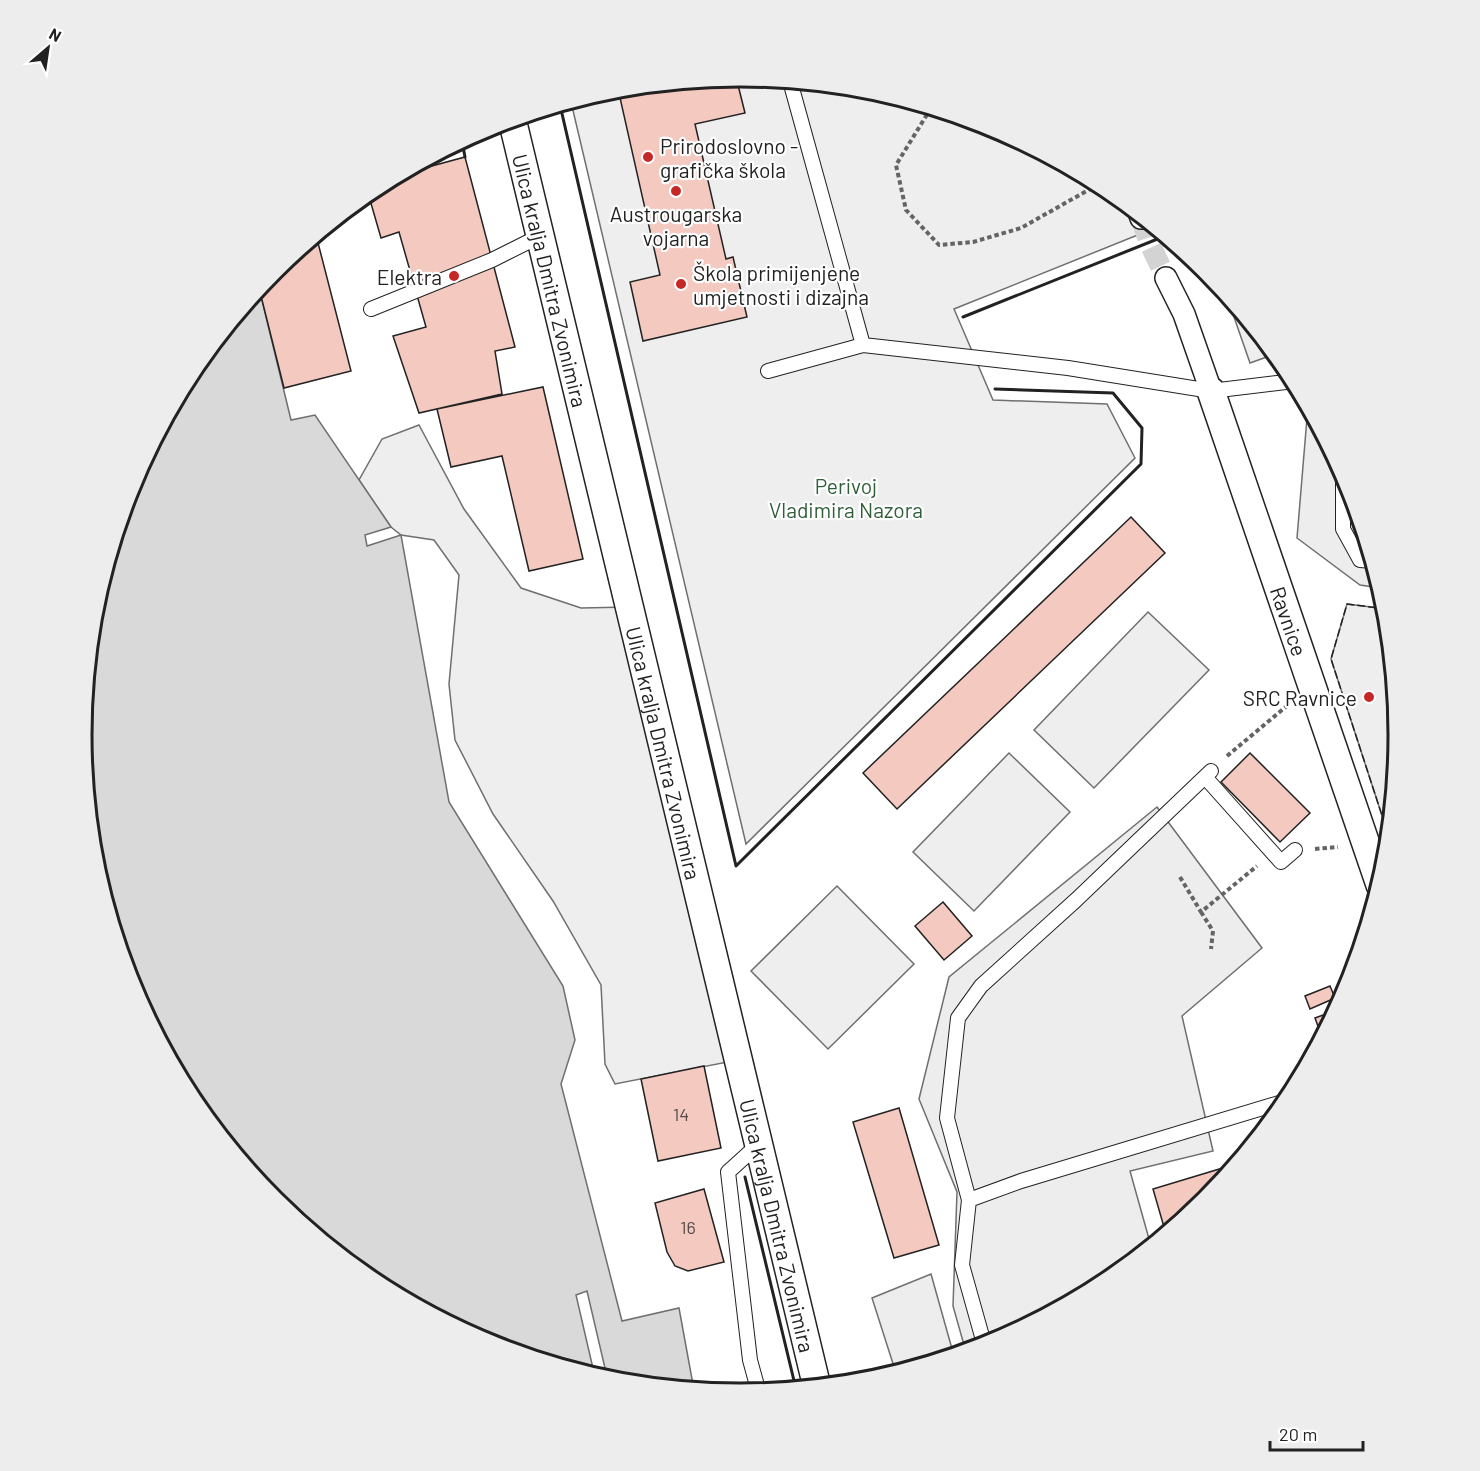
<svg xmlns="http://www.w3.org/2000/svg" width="1480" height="1471" font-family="Barlow,sans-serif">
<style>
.green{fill:#eee;stroke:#6f6f6f;stroke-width:1.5}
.parking{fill:#ededed;stroke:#6f6f6f;stroke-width:1.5}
.water{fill:#d9d9d9;stroke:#6f6f6f;stroke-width:1.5}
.building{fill:#f3c9c0;stroke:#222;stroke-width:1.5}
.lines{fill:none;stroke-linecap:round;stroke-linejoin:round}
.pedestrian-tunnel{stroke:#d3d3d3;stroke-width:21;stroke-dasharray:21 10;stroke-linecap:butt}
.service-casing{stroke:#222;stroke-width:16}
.pedestrian-casing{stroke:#222;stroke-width:24}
.minor-casing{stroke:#222;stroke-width:30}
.path{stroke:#646464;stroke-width:4;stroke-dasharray:4.5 3;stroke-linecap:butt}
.service{stroke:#fff;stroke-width:14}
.pedestrian{stroke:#fff;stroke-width:21}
.minor{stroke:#fff;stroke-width:27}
.fence{stroke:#222;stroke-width:1.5;stroke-dasharray:8 3;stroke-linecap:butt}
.wall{stroke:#222;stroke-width:3}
.poi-dot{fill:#c62828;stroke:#fff;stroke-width:2}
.labels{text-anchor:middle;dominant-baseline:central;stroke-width:4.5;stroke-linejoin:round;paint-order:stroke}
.number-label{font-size:18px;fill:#564c4a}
.poi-label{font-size:21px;fill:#222;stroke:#fff;text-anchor:start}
.street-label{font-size:21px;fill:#222;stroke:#fff}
.park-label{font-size:21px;fill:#2f5e38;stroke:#fff}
.rim{fill:none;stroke:#222;stroke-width:3}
</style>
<rect width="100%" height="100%" fill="#fff"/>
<path class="green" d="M740,77L869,89L993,127L1106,188L1155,228L954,309L993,400L1107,404L1135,458L746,844L571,102L612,89Z
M1226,294L1275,354L1250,363Z
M419,425L464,509L521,588L581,608L629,607L738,1060L615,1084L605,1064L601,985L553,901L493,814L455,740L449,684L459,575L434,540L401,535L391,527L359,480L382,439Z
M1347,604L1387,609L1399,736L1389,837L1331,659Z
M1148,612L1209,670L1094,788L1034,730Z
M1009,753L1070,812L974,911L913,852Z
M837,886L914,964L828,1049L751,971Z"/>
<path class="parking" d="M1308,406L1349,484L1381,588L1360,585L1297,538Z
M1157,807L1262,948L1182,1016L1213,1151L1130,1171L1151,1246L1106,1284L992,1344L966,1352L953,1306L957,1192L919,1099L949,977Z
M931,1274L954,1356L896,1373L872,1298Z"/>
<path class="water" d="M259,288L291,420L315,415L391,527L365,535L367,546L401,535L449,802L563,986L575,1040L561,1084L622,1321L679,1308L694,1390L608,1381L587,1291L576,1295L595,1377L487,1344L374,1283L274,1201L192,1101L131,987L94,864L81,735L94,607L131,483L192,369Z"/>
<path class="building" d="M736,77L745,113L695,124L726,259L733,257L747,317L643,341L630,282L660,275L618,89Z
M465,157L515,347L495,351L502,394L419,413L393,336L426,327L399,232L381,238L368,193L395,176Z
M316,235L351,371L284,388L259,288L274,269Z
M543,387L583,559L529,571L502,456L451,467L437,409Z
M1131,517L1165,553L897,809L863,773Z
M1250,753L1310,813L1280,842L1221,782Z
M943,902L972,936L944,960L915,926Z
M1330,986L1335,998L1310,1009L1305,996Z
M1337,1010L1328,1026L1319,1029L1315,1018Z
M704,1066L721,1148L658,1161L641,1079Z
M899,1108L939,1245L894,1258L853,1122Z
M1236,1164L1206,1202L1166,1234L1153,1189Z
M704,1189L724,1262L688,1271L675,1266L667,1252L655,1203Z"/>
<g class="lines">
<path class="pedestrian-tunnel" d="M1141,218L1149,242L1166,278"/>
<defs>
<path id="service" d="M790,81L863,345
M371,309L492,260L540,236
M768,371L863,345L1068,368L1211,391L1294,381
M1343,473V529L1360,560L1373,561
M1205,777L1281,862L1295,850
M759,1144L728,1172L750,1360L759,1393
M969,1200L1021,1181L1289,1100
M985,1347L962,1265L969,1200L947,1118L958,1018L981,986L1076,900L1211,771"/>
<path id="pedestrian" d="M1140,215L1141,218
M1166,278L1184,314L1211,391"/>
<g id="minor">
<path id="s1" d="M512,119L817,1387"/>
<path id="s2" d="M1211,391L1380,885"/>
</g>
</defs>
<use href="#service" class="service-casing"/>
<use href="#pedestrian" class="pedestrian-casing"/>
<use href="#minor" class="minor-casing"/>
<path class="path" d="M931,108L896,165L906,210L939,245L973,242L1021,228L1099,184
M1227,756L1288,705
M1315,849L1338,847
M1180,877L1201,912L1257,866
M1201,912L1213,931L1211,949"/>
<use href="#service" class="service"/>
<use href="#pedestrian" class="pedestrian"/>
<use href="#minor" class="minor"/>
<path class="fence" d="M1387,609L1347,604L1331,659L1389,837"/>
<path class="wall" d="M560,105L736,866L1141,464L1142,428L1113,393L995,389
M462,141L465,157
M963,317L1165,236
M745,1177L796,1389"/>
</g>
<g class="poi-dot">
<circle cx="648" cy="157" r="6"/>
<circle cx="676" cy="191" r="6"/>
<circle cx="454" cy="276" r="6"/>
<circle cx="681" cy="284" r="6"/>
<circle cx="1369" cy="697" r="6"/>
</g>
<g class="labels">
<g class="number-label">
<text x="681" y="1114">14</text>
<text x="688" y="1227">16</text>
</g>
<g class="poi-label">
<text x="660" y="145">Prirodoslovno -<tspan x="660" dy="24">grafička škola</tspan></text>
<text x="676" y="213" text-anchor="middle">Austrougarska<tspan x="676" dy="24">vojarna</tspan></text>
<text x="693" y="272">Škola primijenjene<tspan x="693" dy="24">umjetnosti i dizajna</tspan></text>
<text x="442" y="276" text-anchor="end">Elektra</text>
<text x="1357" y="697" text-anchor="end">SRC Ravnice</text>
</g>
<g class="street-label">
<text stroke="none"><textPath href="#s1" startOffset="166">Ulica kralja Dmitra Zvonimira</textPath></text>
<text stroke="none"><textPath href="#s2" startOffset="243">Ravnice</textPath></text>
<text stroke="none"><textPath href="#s1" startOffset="652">Ulica kralja Dmitra Zvonimira</textPath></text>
<text stroke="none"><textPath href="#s1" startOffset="1138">Ulica kralja Dmitra Zvonimira</textPath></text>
</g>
<g class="park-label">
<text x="846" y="485">Perivoj<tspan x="846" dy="24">Vladimira Nazora</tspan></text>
</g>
</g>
<path d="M0 0H1480V1471H0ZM92 735a648 648 0 1 1 1296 0a648 648 0 1 1-1296 0Z" fill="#ededed" fill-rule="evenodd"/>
<path class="rim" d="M92 735a648 648 0 1 1 1296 0a648 648 0 1 1-1296 0Z"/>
<g transform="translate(48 48) rotate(29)" stroke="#ffffff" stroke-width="4.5" paint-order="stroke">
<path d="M0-4.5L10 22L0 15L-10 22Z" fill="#222222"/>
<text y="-9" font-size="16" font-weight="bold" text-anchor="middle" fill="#222222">N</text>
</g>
<path d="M1270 1441v9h93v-9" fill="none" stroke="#222222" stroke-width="3"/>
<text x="1279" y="1441" font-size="18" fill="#222222" stroke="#ffffff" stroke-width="4.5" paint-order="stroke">20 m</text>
</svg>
